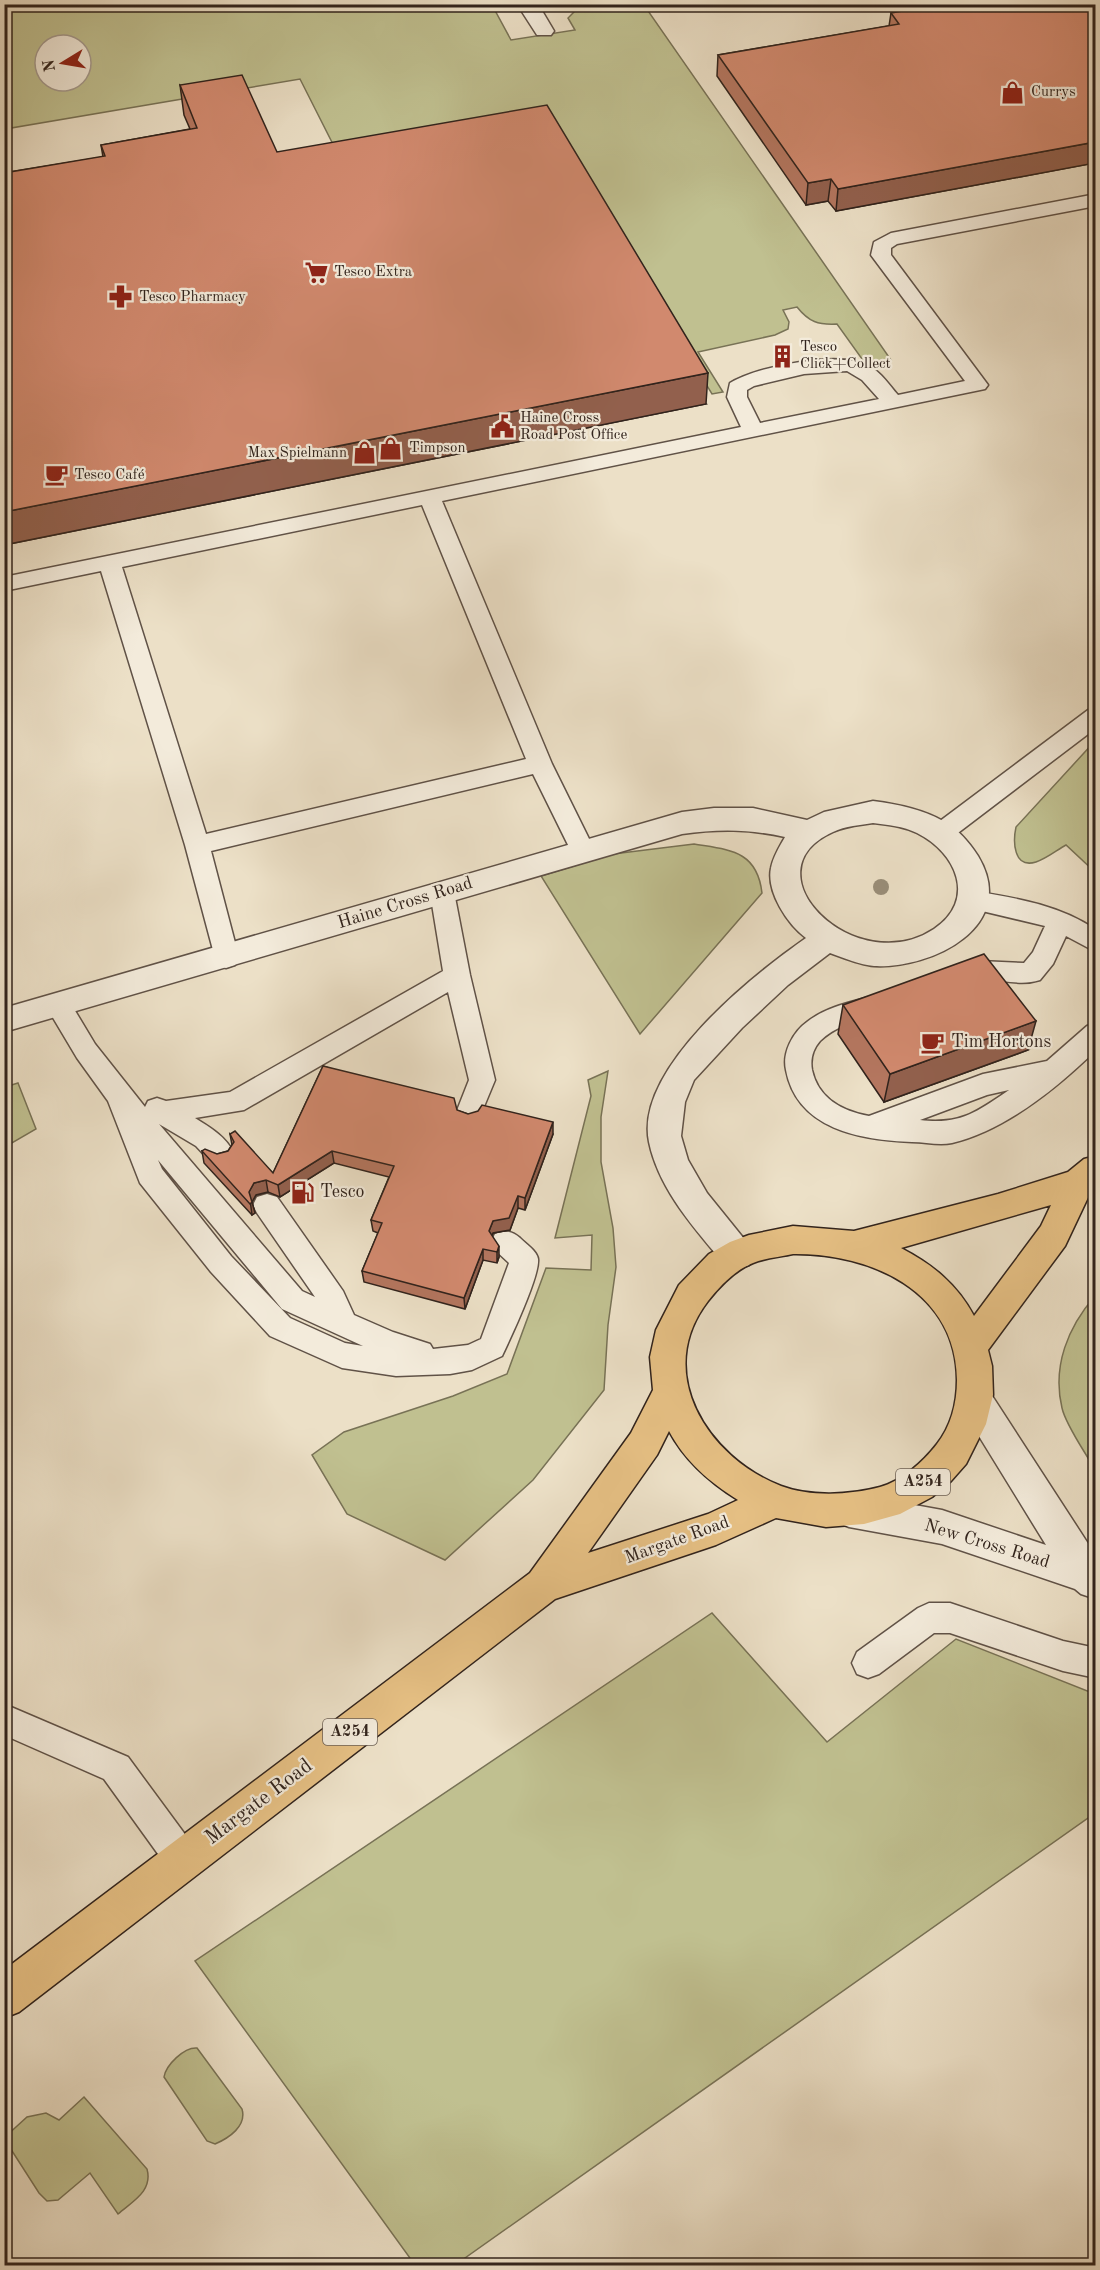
<svg xmlns="http://www.w3.org/2000/svg" width="1100" height="2270" font-family="'Old Standard TT',serif">
<style>
.green{fill:#c0c090;stroke:#787256;stroke-width:1.5;fill-rule:evenodd}
.lines{fill:none;stroke-linecap:round;stroke-linejoin:round}
.lane-casing{stroke:#605247;stroke-width:3}
.street-casing{stroke:#605247;stroke-width:3}
.primary-casing{stroke:#31231c;stroke-width:3}
.lane{fill:#f3ebdb;fill-rule:evenodd}
.street{fill:#f3ebdb;fill-rule:evenodd}
.primary{fill:#e6c084;fill-rule:evenodd}
.tree{fill:#998e79}
.wall{fill:#b4765f;stroke:#31231c;stroke-width:1.5}
.shaded-wall{fill:#92604d;stroke:#31231c;stroke-width:1.5}
.building{fill:#d1896e;stroke:#31231c;stroke-width:1.5}
.labels{text-anchor:middle;dominant-baseline:central;stroke-width:4.5;stroke-linejoin:round;paint-order:stroke}
.far-poi-label{font-size:15px;fill:#31231c;stroke:#f3ebdb;text-anchor:start}
.shield{fill:#f3ebdb;stroke:#6b5f55;stroke-width:1.5}
.shield-label{font-size:16px;font-weight:bold;fill:#31231c}
.street-label{font-size:18px;fill:#31231c;stroke:#f3ebdb}
.poi-label{font-size:18px;fill:#31231c;stroke:#f3ebdb;text-anchor:start}
.near-street-label{font-size:21px;fill:#31231c;stroke:#f3ebdb}
</style>
<rect width="100%" height="100%" fill="#ece0c7"/>
<filter id="stains"><feTurbulence type="fractalNoise" baseFrequency=".00333" numOctaves="4"/><feColorMatrix values="0 0 0 0 .2 0 0 0 0 .09 0 0 0 0 .02 0 0 0 .5 -.17"/></filter>
<radialGradient id="worn" r=".72"><stop offset=".6" stop-color="#630" stop-opacity="0"/><stop offset="1" stop-color="#630" stop-opacity=".3"/></radialGradient>
<path class="green" d="M5,5H492L511,40L575,30L568,18L575,11L615,10L644,5L891,360L867,366L837,324C818,325 809,322 797,307L783,310L789,322L788,329L775,335L698,352L723,392L712,394L581,179L344,166L300,79L5,129ZM45,45H81V81H45Z
M1095,741V872L1066,845C1057,850 1046,859 1036,862C1013,869 1013,841 1016,827Z
M694,844C729,850 757,850 762,893L640,1034L541,876L613,854Z
M608,1071L601,1117V1162L613,1228L616,1267L608,1325L604,1390L533,1480L445,1560L347,1514L312,1455L344,1432L453,1396L507,1374L546,1268L591,1270L592,1235L555,1238L591,1096L588,1080Z
M18,1083L36,1129L5,1147V1087Z
M1095,1296V1470C1086,1453 1066,1426 1062,1408C1052,1366 1068,1327 1095,1296Z
M712,1613L827,1742L956,1639L1095,1694V1813L455,2265H415L195,1961Z
M197,2048L242,2109C247,2126 229,2138 215,2144L207,2141L164,2077C166,2065 184,2047 197,2048Z
M84,2097L147,2169C153,2191 133,2201 118,2214L90,2173L58,2200L47,2201L39,2193L5,2140V2137L27,2117L46,2113L59,2120Z"/>
<g class="lines">
<defs>
<path id="lane" d="M1096,194V206L897,244L891,248V255L988,385L985,389L442,501L552,764L595,851L592,857L583,860L574,857L533,774L211,851L239,958L235,965L226,968L217,965L185,845L101,571L4,591V577L741,427L727,397L730,383C757,366 840,350 869,366C881,372 889,385 898,395L965,381L871,255L874,242L891,233ZM847,371L862,380L879,399L760,423L747,397V390L754,386L804,374ZM422,505L526,759L206,834L122,567Z
M1096,708V728L950,839L941,842L932,839L929,833L932,827L1088,710Z
M442,883L451,885L454,892L470,975L495,1080L478,1121L469,1124L460,1121L456,1113L469,1080L448,992L244,1110L195,1118C211,1128 225,1136 234,1153L230,1161L220,1164L210,1161L196,1146L159,1124L302,1291L315,1297L257,1213L253,1205L257,1197L267,1194L277,1197L343,1291L354,1315L393,1332L430,1344L433,1349L468,1345L481,1339L509,1263L495,1250L491,1242L495,1234C506,1230 512,1231 520,1238C526,1244 537,1251 538,1259C540,1276 510,1339 502,1356L472,1370L450,1374L396,1376L342,1368L270,1336L211,1272L140,1183L108,1101L77,1058L46,1006L50,999L59,996L68,999L95,1044L145,1107L148,1101L157,1098L166,1101L230,1092L443,971L430,892L433,885ZM158,1160L282,1309L363,1346L345,1343L290,1318L231,1256L162,1169Z
M974,891C1015,898 1061,905 1096,930V952L1066,936L1053,964L1040,980C1022,986 1004,980 986,980C973,980 964,986 952,982L948,975L952,968L980,961L1024,963L1033,952L1045,926L965,907L962,900L965,893Z
M874,996L883,999L887,1006L883,1013C862,1020 837,1024 820,1041C813,1049 810,1059 812,1070C818,1098 842,1111 869,1116L983,1074L1047,1061L1087,1026L1096,1023V1050C1057,1088 1006,1130 952,1143C939,1146 925,1142 912,1142C860,1140 797,1129 786,1070C782,1053 793,1032 807,1022C826,1007 851,1002 874,996ZM1009,1090C977,1112 960,1125 920,1120L987,1095Z
M929,1603H950L1063,1641L1096,1648V1678L1063,1671L950,1633H934L879,1674L868,1678L857,1674L852,1663L857,1652L918,1608Z
M4,1704L128,1757L195,1848L200,1860L195,1872L183,1877L171,1872L104,1779L4,1735Z"/>
<path id="street" d="M517,4H538L554,31L551,35H537Z
M873,801C897,804 922,809 943,821C958,829 969,842 978,856C1020,926 932,969 874,966C860,965 844,958 830,953L788,985L742,1028L694,1080L685,1102L681,1136L688,1160L707,1193L749,1245L754,1255L749,1265L737,1269L725,1265C695,1229 659,1190 649,1142C634,1069 753,975 806,938C788,925 766,892 771,868C773,857 780,846 785,837C749,829 718,829 682,834L4,1032V1008L682,812L714,808H753L807,820L824,812ZM873,823C888,825 903,826 917,833C957,853 977,900 934,929C856,981 744,872 833,832C845,826 861,825 873,823Z
M976,1386L989,1391L1096,1556V1599L1081,1594L1075,1589L942,1544L849,1527L836,1522L830,1510L836,1498L849,1493L942,1510L1046,1545L958,1402L963,1391Z"/>
<path id="primary" d="M1096,1156V1188L1091,1191L1065,1246L988,1350L992,1366L993,1395L986,1424L966,1464L951,1481L932,1497L900,1514L864,1524L826,1527L776,1518L716,1545L555,1599L19,2012L4,2018V1970L530,1573L631,1433L653,1390L650,1357L656,1330L679,1285L709,1254L730,1242L749,1235L793,1226L854,1231L998,1194L1068,1172L1084,1159ZM1051,1205L1041,1226L974,1316C957,1284 932,1264 901,1248ZM793,1254C871,1253 956,1291 957,1380C957,1403 951,1426 937,1444C923,1462 902,1481 880,1487C850,1495 810,1497 781,1486C707,1457 653,1372 708,1301C720,1286 735,1270 753,1263C765,1258 780,1257 793,1254ZM669,1431C685,1461 709,1482 738,1500L708,1514L588,1553L657,1455Z"/>
</defs>
<use href="#lane" class="lane-casing"/>
<use href="#street" class="street-casing"/>
<use href="#primary" class="primary-casing"/>
<use href="#lane" class="lane"/>
<use href="#street" class="street"/>
<use href="#primary" class="primary"/>
</g>
<circle class="tree" cx="881" cy="887" r="8"/>
<path class="wall" d="M1095,4V163L836,211L828,201L806,205L717,76L718,55L889,26L891,13Z
M180,85L277,152L706,404L4,545V173L103,157L101,145L190,129L184,115Z
M843,1005L1028,1050L884,1102L838,1034Z
M323,1066L468,1114L553,1134L525,1210L518,1208L510,1230L493,1233L492,1236L499,1257L497,1263L483,1260L465,1309L364,1282L362,1271L378,1233L373,1231L371,1220L389,1177L334,1163L280,1197L268,1192L256,1195L252,1202L255,1213L252,1215L204,1163L202,1151L217,1154L228,1151L232,1145L230,1134L273,1173Z"/>
<path class="shaded-wall" d="M1095,142V163L836,211L838,189Z
M831,179L828,201L806,205L808,183Z
M708,373L706,404L4,545V512Z
M1036,1021L1028,1050L884,1102L890,1074Z
M553,1122V1134L525,1210V1198Z
M332,1151L334,1163L280,1197L278,1185Z
M266,1180L268,1192L256,1195L252,1202L255,1213L252,1215L249,1192L254,1183Z
M518,1196V1208L510,1230L493,1233L489,1243V1231L493,1221Z
M499,1246V1257L497,1263V1252Z
M483,1249V1260L465,1309L464,1298Z"/>
<path class="building" d="M943,4H1095V142L838,189L831,179L808,183L718,55L899,24L891,13Z
M242,75L277,152L547,105L708,373L4,512V173L105,156L101,145L197,128L180,85Z
M984,954L1036,1021L890,1074L843,1005Z
M323,1066L454,1098L457,1110L468,1114L478,1111L482,1105L553,1122L525,1198L518,1196L509,1218L493,1221L489,1231L499,1246L497,1252L483,1249L464,1298L362,1271L382,1223L371,1220L394,1166L332,1151L278,1185L266,1180L254,1183L249,1192L252,1202L250,1204L202,1151L205,1149L217,1154L228,1151L234,1142L230,1134L235,1131L273,1173Z"/>
<defs>
<symbol id="shop-bare" viewBox="-9 -9 18 18"><path d="M-5-2.5h2.3a2.7 3.5 0 0 1 5.4 0H5L5.5 6h-11ZM-1.5-2.5h3a1.5 2.3 0 0 0-3 0Z" fill="#8f2418" stroke="#f3ebdb" stroke-width="2.5" paint-order="stroke"/></symbol>
<symbol id="supermarket-bare" viewBox="-9 -9 18 18"><path d="M-6-5.5h2.5l.6 2H6L4.5 2H-2.5L-4.4-4H-6ZM-1.5 3.2a1.3 1.3 0 1 0 .1 0ZM3 3.2a1.3 1.3 0 1 0 .1 0Z" fill="#8f2418" stroke="#f3ebdb" stroke-width="2.5" paint-order="stroke"/></symbol>
<symbol id="pharmacy-bare" viewBox="-9 -9 18 18"><path d="M-2-6h4v4h4v4h-4v4h-4v-4h-4v-4h4Z" fill="#8f2418" stroke="#f3ebdb" stroke-width="2.5" paint-order="stroke"/></symbol>
<symbol id="building-bare" viewBox="-9 -9 18 18"><path d="M-4-6H4V6H1V3H-1V6H-4ZM-2.5-4.3h1.7v1.8h-1.7ZM.8-4.3h1.7v1.8H.8ZM-2.5-1h1.7V.8h-1.7ZM.8-1h1.7V.8H.8Z" fill="#8f2418" stroke="#f3ebdb" stroke-width="2.5" paint-order="stroke"/></symbol>
<symbol id="civic-bare" viewBox="-9 -9 18 18"><path d="M-.6-6.5H3V-4.5H.6V-3L4-1V1h2V6H-6V1h2V-1L-.6-3ZM-1.2 2.5V6h2.4V2.5Z" fill="#8f2418" stroke="#f3ebdb" stroke-width="2.5" paint-order="stroke"/></symbol>
<symbol id="cafe-bare" viewBox="-9 -9 18 18"><path d="M-5.5-4.5H6V0H3Q3 3.5 0 3.5H-2.5Q-5.5 3.5-5.5 0ZM3-3.2v2h1.7v-2ZM-6 4.5H4V6H-6Z" fill="#8f2418" stroke="#f3ebdb" stroke-width="2.5" paint-order="stroke"/></symbol>
<symbol id="fuel-bare" viewBox="-9 -9 18 18"><path d="M-5.5-6h7V0h2V4h1.3V-2.5L3-4.5l.8-.8L6-3V5H2.5V1h-1V6h-7ZM-4.2-4.7v3.2H.2V-4.7Z" fill="#8f2418" stroke="#f3ebdb" stroke-width="2.5" paint-order="stroke"/></symbol>
</defs>
<g fill-rule="evenodd">
<use href="#shop-bare" x="996" y="76" width="33" height="33"/>
<use href="#supermarket-bare" x="300" y="256" width="33" height="33"/>
<use href="#pharmacy-bare" x="104" y="280" width="33" height="33"/>
<use href="#building-bare" x="766" y="340" width="33" height="33"/>
<use href="#civic-bare" x="486" y="410" width="33" height="33"/>
<use href="#shop-bare" x="374" y="432" width="33" height="33"/>
<use href="#shop-bare" x="348" y="436" width="33" height="33"/>
<use href="#cafe-bare" x="40" y="458" width="33" height="33"/>
<use href="#cafe-bare" x="916" y="1026" width="33" height="33"/>
<use href="#fuel-bare" x="286" y="1176" width="33" height="33"/>
</g>
<g class="labels">
<g class="far-poi-label">
<text x="1031" y="92">Currys</text>
<text x="334" y="272">Tesco Extra</text>
<text x="139" y="297">Tesco Pharmacy</text>
<text x="800" y="347">Tesco<tspan x="800" dy="17">Click+Collect</tspan></text>
<text x="520" y="418">Haine Cross<tspan x="520" dy="17">Road Post Office</tspan></text>
<text x="409" y="448">Timpson</text>
<text x="347" y="453" text-anchor="end">Max Spielmann</text>
<text x="74" y="475">Tesco Café</text>
</g>
<g class="shield">
<rect x="896" y="1469" width="54" height="26" rx="4.5"/>
<rect x="323" y="1719" width="54" height="26" rx="4.5"/>
</g>
<g class="shield-label">
<text x="923" y="1482">A254</text>
<text x="350" y="1732">A254</text>
</g>
<g class="street-label">
<text transform="translate(405 903) rotate(-17)">Haine Cross Road</text>
<text transform="translate(677 1540) rotate(-20)">Margate Road</text>
<text transform="translate(987 1544) rotate(17)">New Cross Road</text>
</g>
<g class="poi-label">
<text x="951" y="1042">Tim Hortons</text>
<text x="320" y="1192">Tesco</text>
</g>
<g class="near-street-label">
<text transform="translate(259 1802) rotate(-37)">Margate Road</text>
</g>
</g>
<rect width="1100" height="2270" fill="none" stroke="#ece0c7" stroke-width="24"/>
<rect x="6" y="6" width="1088" height="2258" fill="none" stroke="#31231c" stroke-width="3"/>
<rect x="12" y="12" width="1076" height="2246" fill="none" stroke="#31231c" stroke-width="1.5"/>
<g transform="translate(63 63) rotate(259)"><circle r="28" fill="#f3ebdb" stroke="#a59b8f" stroke-width="1.5"/>
<path d="M0-4.5L10 22L0 15L-10 22Z" fill="#8f2418"/>
<text y="-9" font-size="16" font-weight="bold" text-anchor="middle" fill="#31231c">N</text>
</g>
<rect width="100%" height="100%" filter="url(#stains)"/>
<rect width="100%" height="100%" fill="url(#worn)"/>
</svg>
